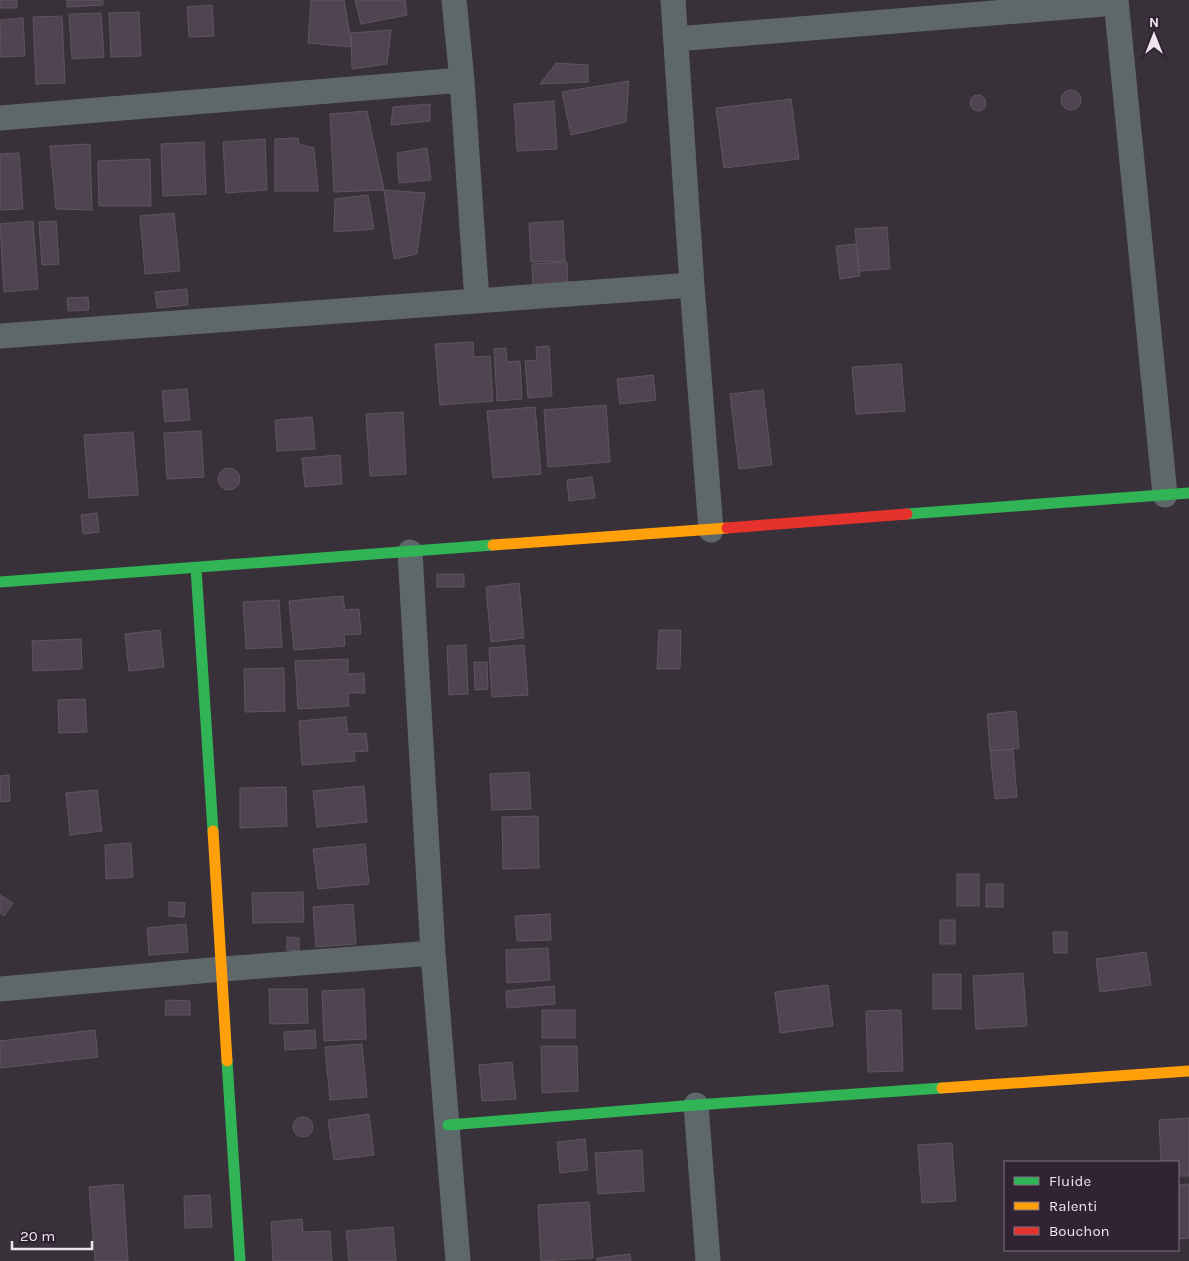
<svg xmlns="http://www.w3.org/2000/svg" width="1189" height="1261" font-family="Karla,sans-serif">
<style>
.building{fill:#514452;stroke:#5d565e}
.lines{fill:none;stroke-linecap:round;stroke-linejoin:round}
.street{stroke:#5e686a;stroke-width:25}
.fast{stroke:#30b455;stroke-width:11}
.slow{stroke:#ff9f0a;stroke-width:11}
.jam{stroke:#e5322d;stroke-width:11}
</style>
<rect width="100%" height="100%" fill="#39313a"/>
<path class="building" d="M0,0H17V8H0Z
M67,0H103V5L67,7Z
M311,0H344L352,47L308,43Z
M355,0H405L407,15L361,24Z
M212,5L214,36L189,37L187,7Z
M139,12L141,56L111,57L109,13Z
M101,13L104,57L72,59L69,14Z
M62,16L65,83L36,84L33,17Z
M23,18L25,56L1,57L0,20Z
M391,30L387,64L352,69L351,33Z
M556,63L588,65V82L540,84Z
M629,81L626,122L571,135L562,92Z
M1061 100a10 10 0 1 1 20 0a10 10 0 1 1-20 0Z
M970 103a8 8 0 1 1 16 0a8 8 0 1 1-16 0Z
M791,99L799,159L724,168L716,108Z
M554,101L557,149L517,151L514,104Z
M430,104V121L391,125L393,107Z
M367,111L384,190L334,192L330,114Z
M298,138L299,144L314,148L318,191H275V139Z
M265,139L267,190L226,193L223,142Z
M204,142L206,194L163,196L161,144Z
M90,144L92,210L56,209L50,146Z
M427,148L431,180L399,183L397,153Z
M19,153L23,209L0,210V154Z
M150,159L151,206H99L98,161Z
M384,190L425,193L417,254L394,259Z
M368,195L374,229L334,232L335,199Z
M174,213L180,271L145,274L140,216Z
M33,221L38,289L4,292L0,224Z
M56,221L59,264L42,265L39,222Z
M563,221L565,261L531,262L529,223Z
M887,227L890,269L859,271L855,229Z
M856,244L860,276L840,279L836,246Z
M567,262L568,286L533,288L532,264Z
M187,289L188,305L157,308L155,292Z
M88,297L89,310L68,311L67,298Z
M473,342L474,357L490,356L493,401L440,405L435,344Z
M549,346L552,396L528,398L525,361L537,360L536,347Z
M506,348L507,362L520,361L522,399L497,401L494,349Z
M901,364L905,411L856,414L852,367Z
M653,375L656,400L620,404L617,379Z
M187,389L190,420L165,422L162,391Z
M763,390L772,465L739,469L730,394Z
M606,405L610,462L548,467L544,410Z
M535,407L541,474L493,478L487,411Z
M403,412L406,474L370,476L366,414Z
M312,417L315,449L277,451L275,420Z
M201,431L204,477L167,479L164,433Z
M133,432L138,495L89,498L84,435Z
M340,455L342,484L305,487L302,458Z
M218 479a11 11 0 1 1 22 0a11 11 0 1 1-22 0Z
M592,477L595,498L569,501L567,480Z
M97,513L99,532L83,534L81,515Z
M437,574H464V587H437Z
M519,583L524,638L491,642L486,587Z
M343,596L345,610L359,609L361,634L344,635L345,646L294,650L289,601Z
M279,600L282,647L246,649L243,602Z
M160,630L164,667L129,671L125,634Z
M659,630H681L680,669H657Z
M81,639L82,669L33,671L32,641Z
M466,645L468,694L449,695L447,646Z
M524,645L528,695L492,697L489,648Z
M348,659V674L364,673L365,693H348L349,706L298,709L295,661Z
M474,662H487L488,689L475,690Z
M284,668L285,711L245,712L244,669Z
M85,699L87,732L59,733L58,700Z
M1016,711L1019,748L990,751L987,714Z
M346,717L348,734L366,733L368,751L354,752L355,761L302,765L299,721Z
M1013,749L1017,797L995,799L990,751Z
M529,772L531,809L492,810L490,774Z
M9,775L10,801L0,802V776Z
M364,786L367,822L317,827L313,791Z
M286,787L287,826L240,828V788Z
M97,790L102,831L70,835L66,793Z
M538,816L539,868L503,869L502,817Z
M131,843L133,877L106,879L105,845Z
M365,844L369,884L318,889L313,849Z
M957,874H979V906H957Z
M986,884H1003V907H986Z
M303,892L304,922L253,923L252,893Z
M0,895L13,903L4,916L0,913Z
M169,902L185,903L184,917L169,916Z
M353,904L356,944L316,947L313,907Z
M550,914L551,940L517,941L515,916Z
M940,920H955V944H940Z
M186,924L188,952L149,955L147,928Z
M1053,932H1067V953H1054Z
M287,937L299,938V951L287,950Z
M548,948L550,980L507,983L506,950Z
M1146,952L1151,985L1100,992L1096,959Z
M1023,973L1027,1026L976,1029L973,976Z
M933,974H961V1009H933Z
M828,985L833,1026L780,1033L775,992Z
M554,986L555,1004L507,1008L506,991Z
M269,989H307L308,1023L270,1024Z
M364,989L366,1039L324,1041L322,991Z
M166,1000L190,1001V1015H165Z
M542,1010H575V1038H542Z
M901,1010L903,1071L868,1072L866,1011Z
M95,1030L98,1057L0,1068V1041Z
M315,1030L316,1048L285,1050L284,1032Z
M362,1044L367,1097L330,1100L325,1047Z
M541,1046H577L578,1091L542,1093Z
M512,1062L516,1099L482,1101L479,1065Z
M369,1114L374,1155L334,1160L328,1120Z
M293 1127a10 10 0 1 1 20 0a10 10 0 1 1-20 0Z
M1189,1118V1176H1178V1162H1161L1159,1120Z
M585,1139L588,1170L560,1173L557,1142Z
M952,1143L956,1201L922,1203L918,1145Z
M642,1150L644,1191L598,1194L595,1153Z
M123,1184L128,1261H95L89,1187Z
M1189,1184V1238L1178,1239V1185Z
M210,1195L212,1227L185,1228L184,1196Z
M589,1202L593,1258L541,1261L538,1205Z
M302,1219L303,1232L330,1231L332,1261H273L271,1222Z
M393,1227L396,1261H349L346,1231Z
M630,1254L631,1261H597V1258Z"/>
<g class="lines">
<path class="street" d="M454,0L462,80L477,301
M673,0L692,285L711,530
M1116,0L1165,495
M676,39L1116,3
M0,118L462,80
M0,336L692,285
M410,552L433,953L458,1261
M0,989L222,969L433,953
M696,1105L708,1261"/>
<path class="fast" d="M907,514L1189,493
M196,568L213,831
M0,582L493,545
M227,1061L240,1261
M448,1125L696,1105L942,1088"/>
<path class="slow" d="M493,545L727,528
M213,831L227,1061
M942,1088L1189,1071"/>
<path class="jam" d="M727,528L907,514"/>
</g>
<rect x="1004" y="1161" width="175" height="90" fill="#312333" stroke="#7d717e"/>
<rect x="1014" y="1177" width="25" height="8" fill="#30b455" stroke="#7d717e"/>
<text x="1049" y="1186" font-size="15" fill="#eee5ef">Fluide</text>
<rect x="1014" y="1202" width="25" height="8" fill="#ff9f0a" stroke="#7d717e"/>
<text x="1049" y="1211" font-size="15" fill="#eee5ef">Ralenti</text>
<rect x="1014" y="1227" width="25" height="8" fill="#e5322d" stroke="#7d717e"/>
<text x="1049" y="1236" font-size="15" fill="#eee5ef">Bouchon</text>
<g transform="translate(1154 35)" stroke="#312333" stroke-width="4" paint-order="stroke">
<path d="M0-4L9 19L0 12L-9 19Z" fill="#eee5ef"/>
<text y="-8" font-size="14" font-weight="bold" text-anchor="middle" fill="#eee5ef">N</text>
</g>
<path d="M12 1241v8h80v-8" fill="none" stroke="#eee5ef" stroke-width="2.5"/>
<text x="20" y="1241" font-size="15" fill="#eee5ef" stroke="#312333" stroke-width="4" paint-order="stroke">20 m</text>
</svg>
